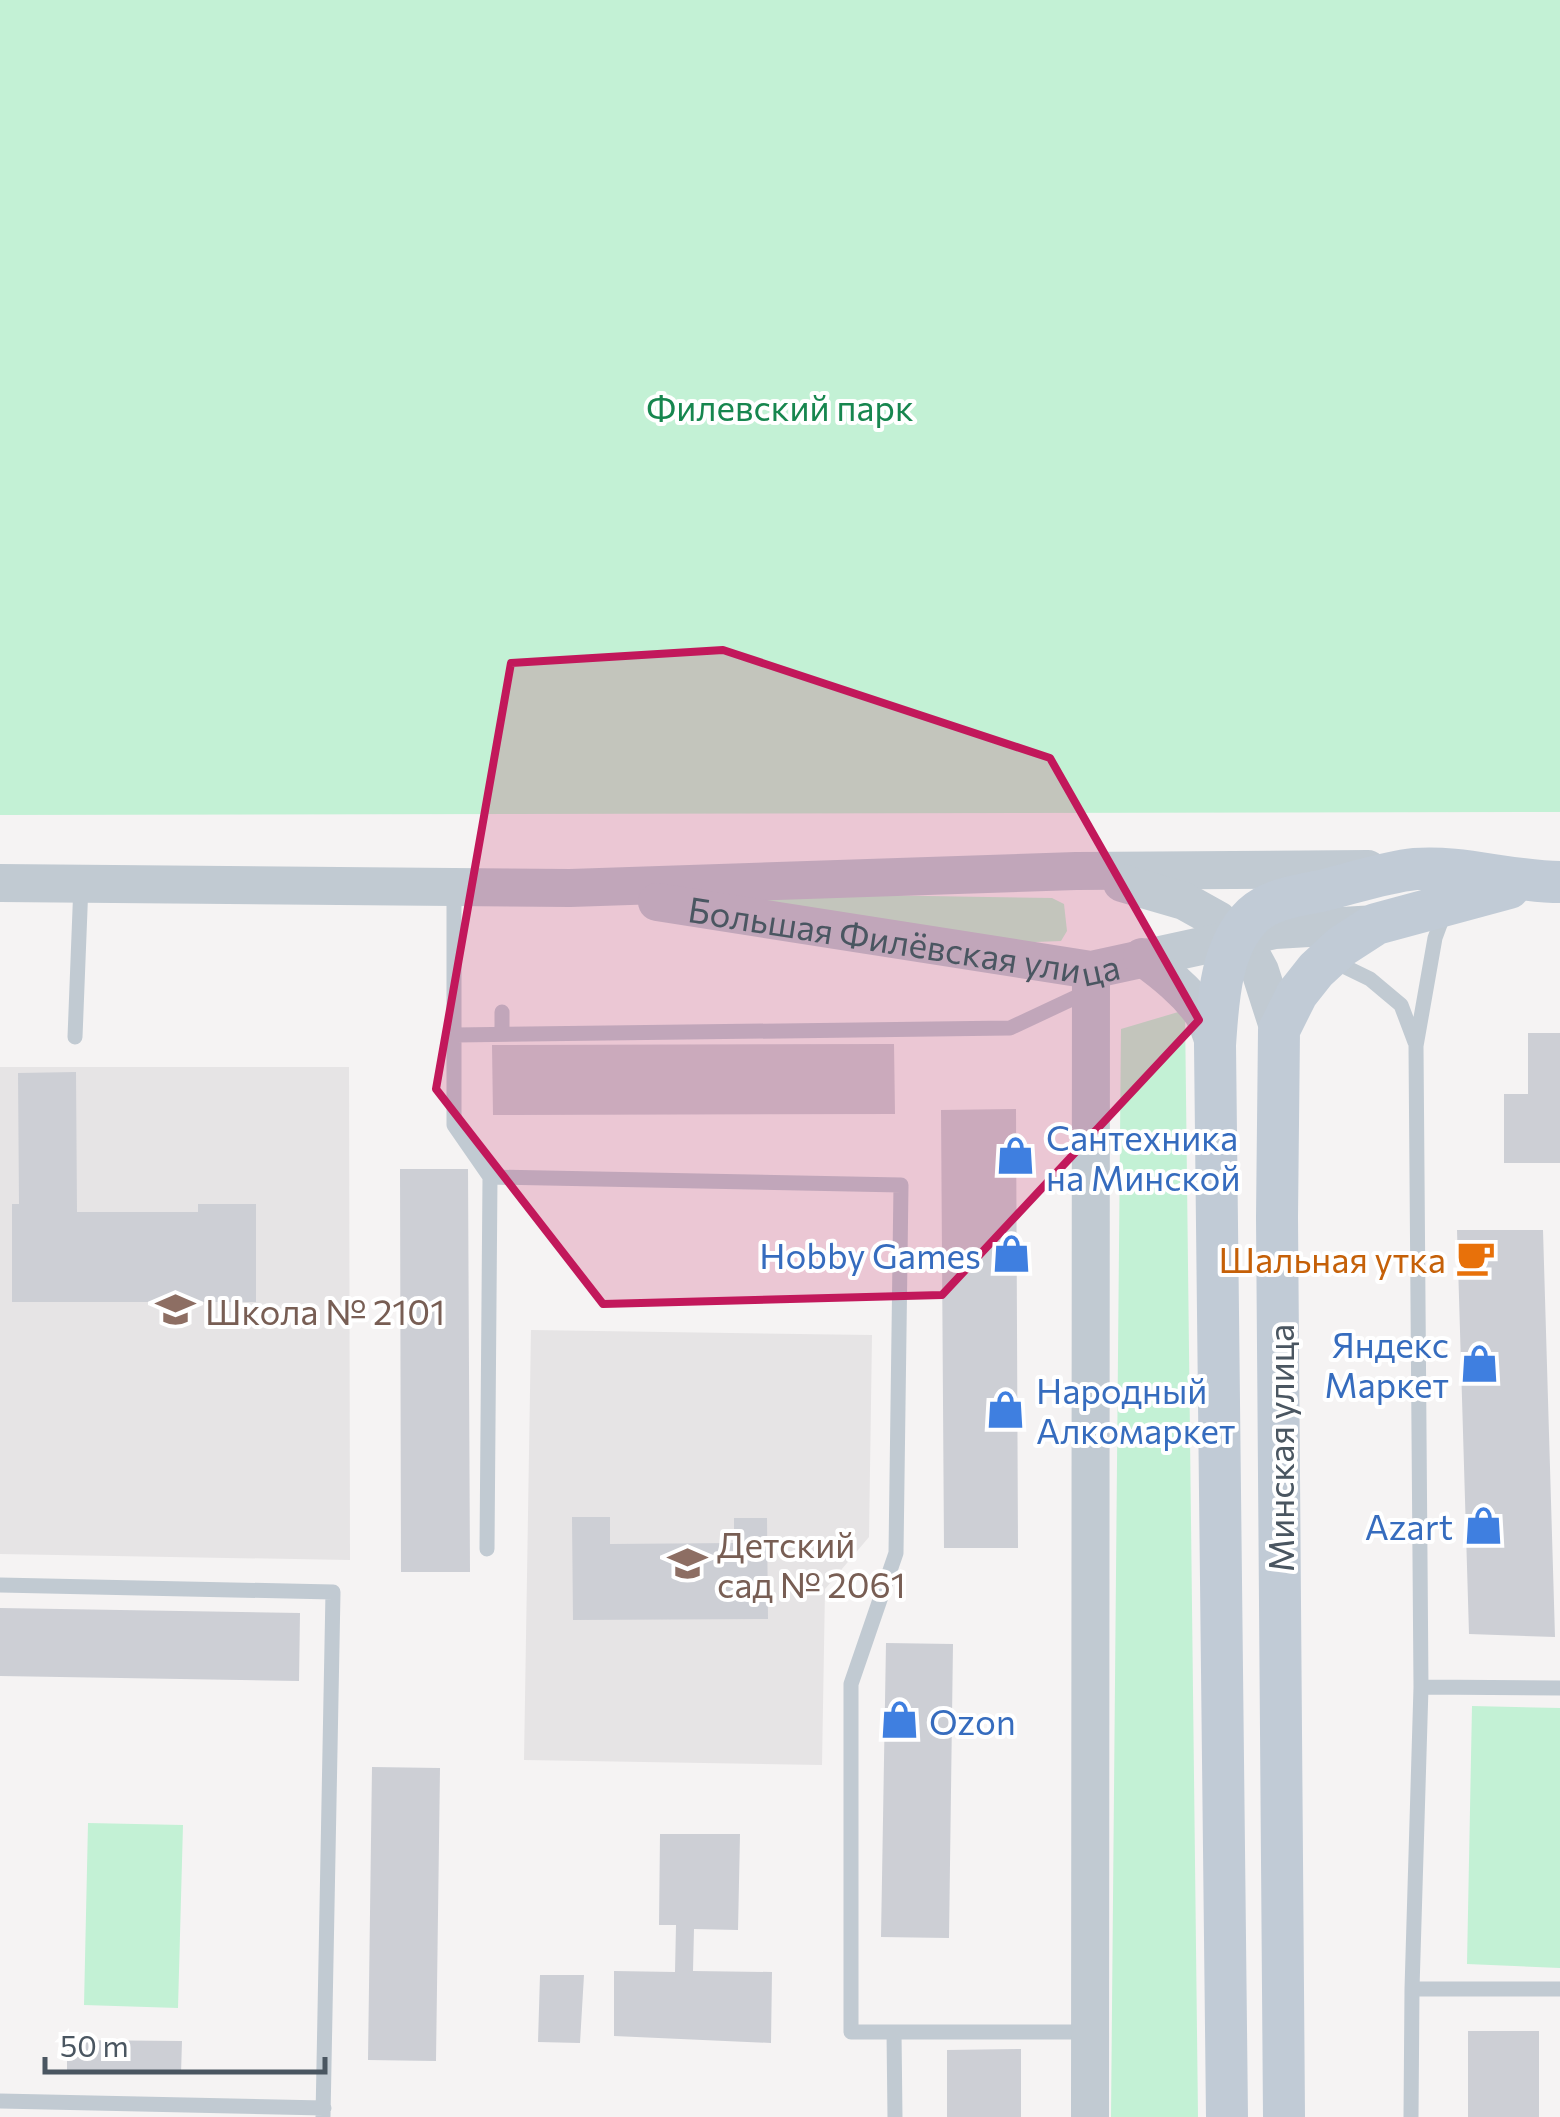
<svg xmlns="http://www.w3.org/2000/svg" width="1560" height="2117" font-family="Commissioner,sans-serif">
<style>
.education{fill:#e6e4e5}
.green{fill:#c3f1d5}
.building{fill:#cdcfd5}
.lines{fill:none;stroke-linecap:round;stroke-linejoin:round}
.service{stroke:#c1cad2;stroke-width:15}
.tertiary{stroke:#c1cad2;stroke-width:38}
.secondary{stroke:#c1cbd6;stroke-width:42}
.marked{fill:#c2185b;fill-opacity:0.2;stroke:#c2185b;stroke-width:8;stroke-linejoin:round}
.labels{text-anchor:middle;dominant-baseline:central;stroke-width:8;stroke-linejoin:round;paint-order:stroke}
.park-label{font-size:35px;fill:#17864f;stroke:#fff}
.street-label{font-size:35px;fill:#4a5661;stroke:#fff}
.shop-label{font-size:35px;fill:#366cbe;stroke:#fff;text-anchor:start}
.food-label{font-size:35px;fill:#c56008;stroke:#fff;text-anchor:end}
.education-label{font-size:35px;fill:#785e54;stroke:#fff;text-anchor:start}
</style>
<rect width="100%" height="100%" fill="#f5f3f3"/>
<path class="education" d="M0,1067H349L350,1560L0,1554Z
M531,1330L872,1335L869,1537L825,1589L822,1765L524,1760Z"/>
<path class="green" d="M0,0H1560V812L0,815Z
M751,893L1052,898L1064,904L1067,931L1061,941L1012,943L758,910Z
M1185,1010L1198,2117H1111L1121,1029Z
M1472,1706L1560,1708V1968L1467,1964Z
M88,1823L183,1825L178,2008L84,2005Z"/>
<path class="building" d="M1528,1033H1560V1163H1504V1094H1528Z
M894,1044L895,1114L493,1115L492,1045Z
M76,1072L77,1212H198V1204H256V1302H12V1204H19L18,1073Z
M1016,1109L1018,1548H944L941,1110Z
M400,1169H468L470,1572H401Z
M1457,1230H1543L1555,1637L1469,1634Z
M572,1517H610V1544L734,1543V1518H767L768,1619L573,1620Z
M0,1608L300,1613L299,1681L0,1676Z
M886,1643L953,1644L949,1938L881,1937Z
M372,1767L440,1768L436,2061L368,2060Z
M660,1834H740L738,1930L694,1929L693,1971L772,1972L771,2043L614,2036V1971L675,1972L676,1925H659Z
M540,1975H584L580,2043L538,2042Z
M1468,2031H1539V2117H1468Z
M67,2040L182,2041L181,2074L67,2073Z
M1021,2049V2117H947V2050Z"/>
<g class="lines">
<path class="service" d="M454,887V1125L490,1177
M1333,961L1370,979L1401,1005L1415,1042
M502,1012V1034
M456,1035L1010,1028L1089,991
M75,1037L81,884
M487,1549L490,1177L901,1185L896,1553L851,1684V2032H1089
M0,1585L333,1592L323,2117
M1421,1687L1560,1688
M1412,1989H1560
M894,2032L895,2117
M0,2101L324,2108
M1411,2117L1412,1989L1421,1687L1416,1046L1435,938L1445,911"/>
<g class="tertiary">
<path d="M0,883L570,888L1076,871L1368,869"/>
<path d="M1122,883L1184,901L1218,920L1252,956L1260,971L1279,1030"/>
<path id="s1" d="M657,902L1091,970L1275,930L1376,924"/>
<path d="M1142,957C1164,973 1187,991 1203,1014C1208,1023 1211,1035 1215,1045"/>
<path d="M1090,2117L1091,970"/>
</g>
<path class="secondary" d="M1227,2117L1215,1045C1218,1002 1220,947 1253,915C1271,898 1302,895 1325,890C1353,883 1386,872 1415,869C1460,865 1513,882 1560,882
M1284,2117L1277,1217L1279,1030L1297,994L1316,970L1342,946L1376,924L1509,888"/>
</g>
<path class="marked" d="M723,650L1050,758L1199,1020L942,1295L603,1304L436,1089L511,663Z"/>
<defs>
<symbol id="shop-bare" viewBox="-9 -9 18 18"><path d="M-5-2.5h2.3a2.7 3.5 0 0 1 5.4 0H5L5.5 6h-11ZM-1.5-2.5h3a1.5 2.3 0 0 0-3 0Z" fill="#3f7fe0" stroke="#fff" stroke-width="2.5" paint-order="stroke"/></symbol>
<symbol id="cafe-bare" viewBox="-9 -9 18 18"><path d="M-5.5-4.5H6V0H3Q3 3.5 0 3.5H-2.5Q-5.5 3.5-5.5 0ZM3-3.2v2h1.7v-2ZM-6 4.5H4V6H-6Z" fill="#e8710a" stroke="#fff" stroke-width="2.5" paint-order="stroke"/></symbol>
<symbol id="school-bare" viewBox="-9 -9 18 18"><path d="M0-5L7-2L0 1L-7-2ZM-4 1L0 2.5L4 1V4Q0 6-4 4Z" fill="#8d6e63" stroke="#fff" stroke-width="2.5" paint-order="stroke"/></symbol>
</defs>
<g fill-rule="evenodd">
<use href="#shop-bare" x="988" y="1128" width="55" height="55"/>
<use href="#shop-bare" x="984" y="1226" width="55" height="55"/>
<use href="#cafe-bare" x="1448" y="1230" width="55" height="55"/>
<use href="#school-bare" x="148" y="1282" width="55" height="55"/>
<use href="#shop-bare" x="1452" y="1336" width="55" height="55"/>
<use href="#shop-bare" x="978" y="1382" width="55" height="55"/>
<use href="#shop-bare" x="1456" y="1498" width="55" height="55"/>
<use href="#school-bare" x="660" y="1536" width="55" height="55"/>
<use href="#shop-bare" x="872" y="1692" width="55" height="55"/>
</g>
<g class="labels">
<g class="park-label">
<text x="780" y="406">Филевский парк</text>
</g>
<g class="street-label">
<text stroke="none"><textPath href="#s1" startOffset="250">Большая Филёвская улица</textPath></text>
<text transform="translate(1279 1448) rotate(-90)">Минская улица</text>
</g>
<g class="shop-label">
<text x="1046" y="1136">Сантехника<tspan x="1046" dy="40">на Минской</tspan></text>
<text x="981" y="1254" text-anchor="end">Hobby Games</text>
<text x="1449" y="1343" text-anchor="end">Яндекс<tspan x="1449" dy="40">Маркет</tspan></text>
<text x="1036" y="1389">Народный<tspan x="1036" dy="40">Алкомаркет</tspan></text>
<text x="1453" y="1525" text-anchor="end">Azart</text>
<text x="929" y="1720">Ozon</text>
</g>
<g class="food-label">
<text x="1446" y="1258">Шальная утка</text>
</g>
<g class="education-label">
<text x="205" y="1310">Школа № 2101</text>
<text x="717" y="1543">Детский<tspan x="717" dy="40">сад № 2061</tspan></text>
</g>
</g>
<path d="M45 2057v15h280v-15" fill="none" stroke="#4a5661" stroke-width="5"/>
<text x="60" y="2057" font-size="30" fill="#4a5661" stroke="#ffffff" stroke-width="8" paint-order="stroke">50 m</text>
</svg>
